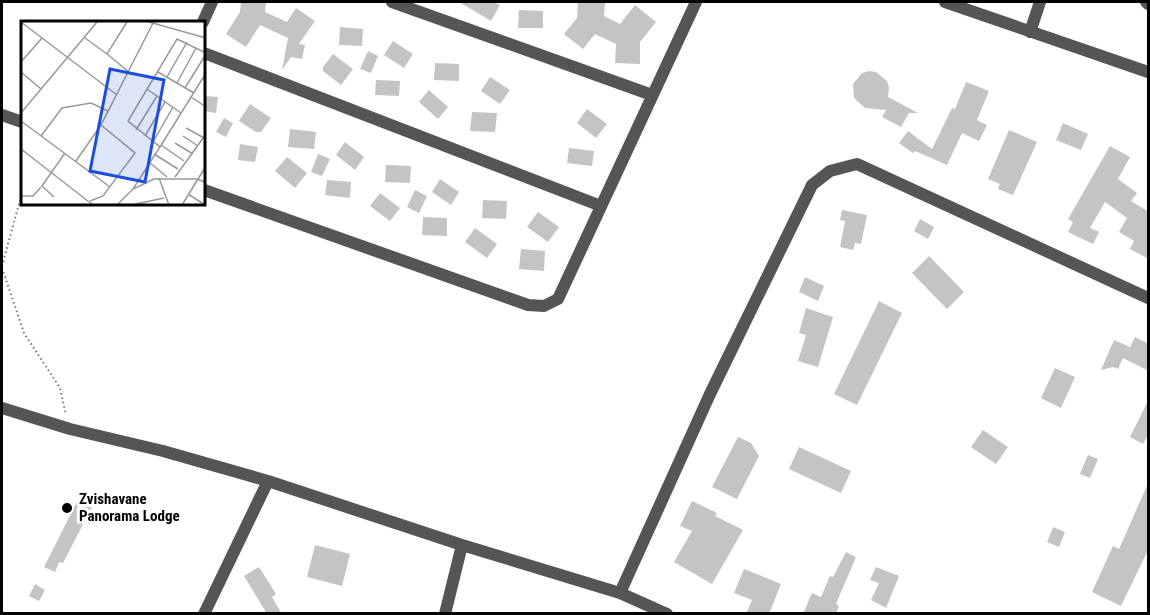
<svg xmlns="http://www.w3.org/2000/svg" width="1150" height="615" font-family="'Roboto Condensed',sans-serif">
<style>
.building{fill:#c4c4c4}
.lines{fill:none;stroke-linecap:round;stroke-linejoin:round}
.path{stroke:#777;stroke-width:2;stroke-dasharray:1.5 3;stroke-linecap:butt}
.street{stroke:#555;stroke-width:12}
.poi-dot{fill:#000;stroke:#fff;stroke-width:2}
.labels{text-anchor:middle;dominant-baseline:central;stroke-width:6;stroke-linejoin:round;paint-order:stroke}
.poi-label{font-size:15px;font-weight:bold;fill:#000;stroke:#fff;text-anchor:start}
.inset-road{fill:none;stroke:#999;stroke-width:1.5}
.view{fill:#1d4ed8;fill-opacity:0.15;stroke:#1d4ed8;stroke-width:3}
.inset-edge{fill:none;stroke:#000;stroke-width:3}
</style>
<rect width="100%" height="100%" fill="#fff"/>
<path class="building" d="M241,2H266L265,12L287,22L296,8L315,21L299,44L305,45L302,59L291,57L282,70L288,38L260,25L246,47L226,34L240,12Z
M459,2H493L500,5L491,21Z
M578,2H605L604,16L620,24L635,5L656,22L640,42V64L615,63L616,44L595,34L583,49L564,34L577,18Z
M519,10L543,11V28H518Z
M340,27L363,29L362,46L339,45Z
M393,41L413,54L404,68L384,55Z
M368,51L378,56L371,73L360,69Z
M333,54L353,69L341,85L323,71V67Z
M435,63L459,64V81L434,80Z
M869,71L876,72L887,81L889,88L888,97L918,113H909L901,127L882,117L886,110L865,108L854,98L853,84L862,73Z
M490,77L510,90L500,104L481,91Z
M376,80L400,81L399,96L375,95Z
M966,82L989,91L977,120L987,125L979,141L962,133L947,165L915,151L913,153L899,143L908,131L932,149L952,108L955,109Z
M429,90L448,107L438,119L419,102Z
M204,96L218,97L216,113L204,111Z
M250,104L271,118L261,132H256L239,121Z
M587,109L607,124L596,138L577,123Z
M472,112L497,113L495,132L470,131Z
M224,118L233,123L226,137L216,132Z
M1063,123L1088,134L1081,150L1056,140Z
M290,129L316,132L314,149L288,147Z
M1009,130L1037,142L1013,195L998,189L1000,184L988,179Z
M345,142L364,157L355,170L336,155Z
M240,144L258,147L255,162L238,160Z
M1110,146L1130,157L1118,179L1137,193L1131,201L1149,212V259L1130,249L1134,241L1119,232L1127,218L1105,202L1090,228L1099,232L1093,244L1068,232L1073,222L1068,219Z
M569,148L594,151L592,166L567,163Z
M318,154L330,159L322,176L311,172Z
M287,157L307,173L295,188L275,171Z
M386,165L411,166L410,183L385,182Z
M440,179L459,192L451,205L432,192Z
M327,180L351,182L350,198L325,195Z
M415,190L427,196L419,213L407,207Z
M380,193L400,208L390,221L370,206Z
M483,200L507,201L506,219L482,218Z
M842,210L867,215L861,244L855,243L853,250L840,247L845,221L840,220Z
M538,212L559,227L548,242L527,227Z
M423,217L447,218V236L422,235Z
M920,219L934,227L928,239L914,231Z
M475,228L497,244L487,258L465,242Z
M521,249L545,251L544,271L519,269Z
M929,256L964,292L947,309L912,273Z
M805,277L824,286L818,301L799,292Z
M879,301L902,313L857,405L834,394Z
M806,308L833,317L818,367L798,361L806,335L799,333Z
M1135,337L1149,344V371L1123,358L1118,369L1113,367L1101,370L1114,340L1130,347Z
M1055,368L1075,377L1061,408L1041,398Z
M1149,399V433L1143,444L1130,437Z
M983,430L1008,447L996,464L971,447Z
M738,437L751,443L759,456L737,499L712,487Z
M799,447L851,471L841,493L789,469Z
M1088,455L1098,459L1090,478L1080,474Z
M1149,481V548L1121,606L1092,592L1113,546L1119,549Z
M82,492L96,499L63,563L59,562L55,572L44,567Z
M692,501L717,513L715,516L743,530L712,584L674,562L692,531L680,526Z
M1053,527L1065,532L1059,547L1047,542Z
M315,545L350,554L342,586L307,577Z
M846,552L856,557L836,604L839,606L836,614H803L812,593L821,597L830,576L833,577Z
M259,567L276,594L272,597L282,614H267L244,576Z
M876,567L899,576L886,608L871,600L879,583L870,580Z
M744,569L781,584L769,614H746L752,600L734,593Z
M35,584L45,590L39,601L29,596Z"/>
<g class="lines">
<path class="path" d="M2,266L22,193
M2,268L24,333L60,388L66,415"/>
<path class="street" d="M392,2L652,95
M945,2L1148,72
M1146,2L1148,4
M203,22L212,2
M1030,32L1040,2
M204,53L601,206
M2,115L22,122
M204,190L528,305L544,306L558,299L696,2
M2,408L70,429L163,451L268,481L462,545L620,593L667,614
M620,593L710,394L812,185L830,171L857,164L1148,298
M204,614L268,481
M445,614L462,545"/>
</g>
<circle class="poi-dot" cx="67" cy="508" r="6"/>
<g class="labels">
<g class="poi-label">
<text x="79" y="499">Zvishavane<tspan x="79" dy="17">Panorama Lodge</tspan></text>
</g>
</g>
<g transform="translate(21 21)">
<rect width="184" height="184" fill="#fff"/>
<path class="inset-road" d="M0,1L96,74M128,1L185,17M64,17L86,33L106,1M86,33L108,51M0,41L21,17M0,51L20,68M137,51L173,72M146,56L166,21M156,62L175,27M164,67L185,33M126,68L160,92M170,76L185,86M0,92L76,1M0,100L89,166M165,107L185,118M115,109L136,75M20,115L41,87L70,82L87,90M124,115L144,81M162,115L177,125M132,121L152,86M154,122L172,133M140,124L163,140M139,126L185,52M0,128L72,184M133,133L157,148M55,140L80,104L132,2M128,141L146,156M154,156L185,113M138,157L148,184M112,168L139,126L107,100L156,18L185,32M167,173L184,184M0,175H12L20,166M33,176L21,165L44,132M69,180L82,175L114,132L80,104M96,184L112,168L133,158H177L185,162M110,184L143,177M161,184L185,145"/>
<path class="view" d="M89,48L143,59L124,161L69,150Z"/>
<rect width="184" height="184" class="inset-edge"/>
</g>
<rect width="1150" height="615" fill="none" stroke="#000000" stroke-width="6"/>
</svg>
